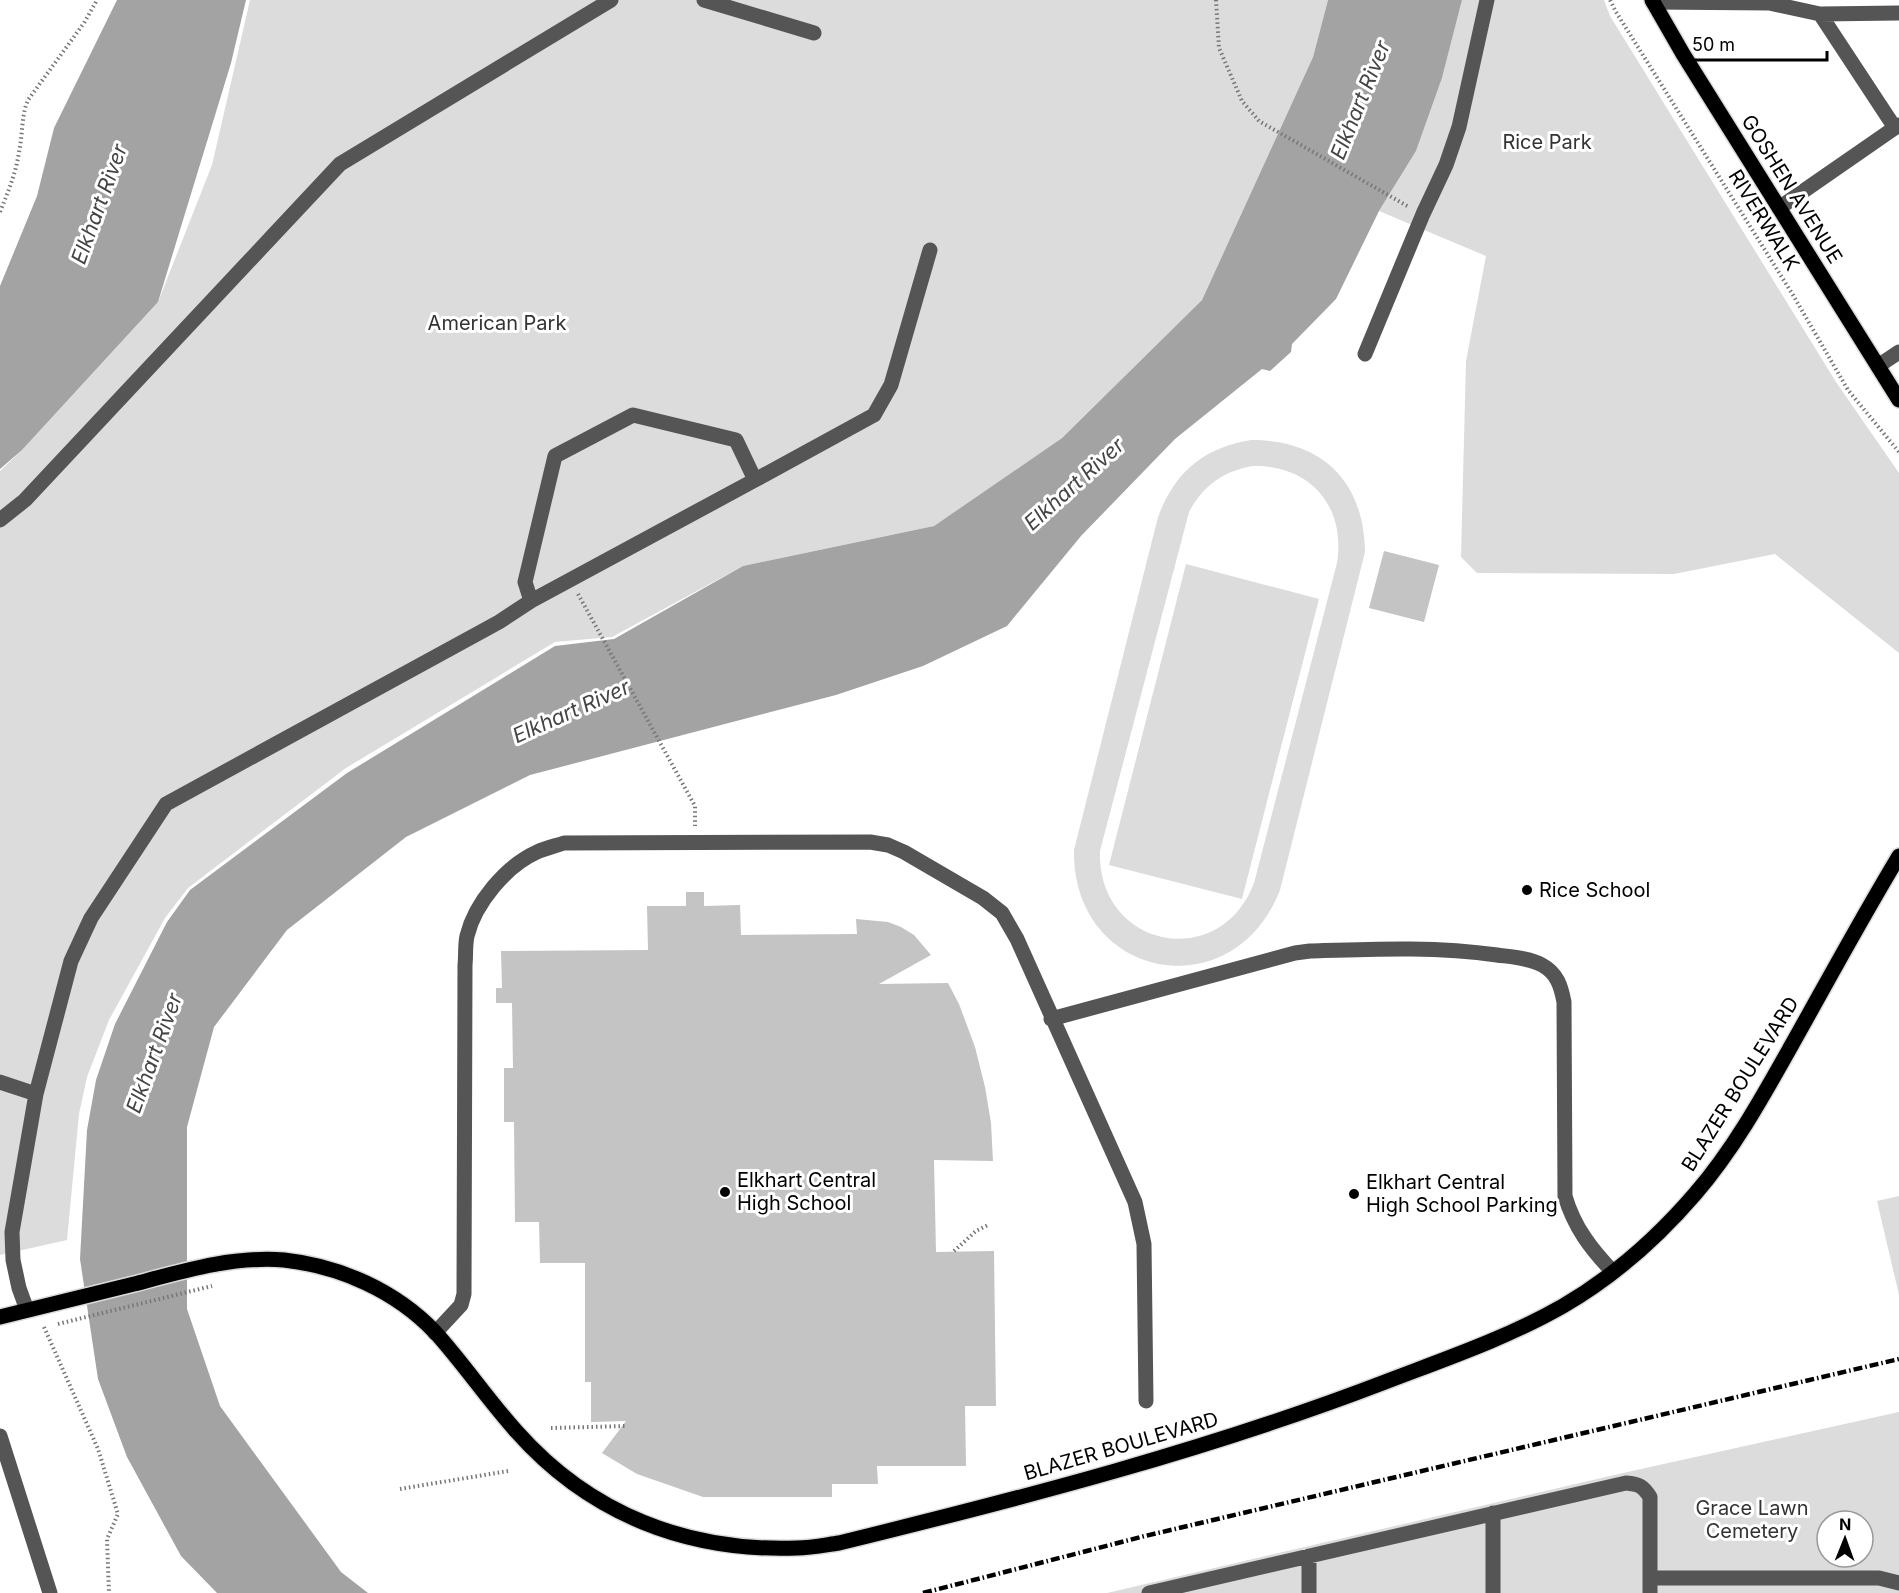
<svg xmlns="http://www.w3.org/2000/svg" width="1899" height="1593" font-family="Inter,sans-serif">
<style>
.green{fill:#dcdcdc;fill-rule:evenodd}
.water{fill:#a3a3a3}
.building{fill:#c4c4c4}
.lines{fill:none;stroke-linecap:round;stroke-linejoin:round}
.major-casing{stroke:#dbdbdb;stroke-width:18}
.path{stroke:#777;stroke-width:4;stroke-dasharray:1.5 3;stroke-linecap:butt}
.minor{stroke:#555;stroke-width:15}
.major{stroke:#000;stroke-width:15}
.rail{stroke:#000;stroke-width:4.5;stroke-dasharray:9 3 1.5 3;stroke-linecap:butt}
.poi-dot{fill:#000;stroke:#fff;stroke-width:2}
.labels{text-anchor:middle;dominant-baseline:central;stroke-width:6;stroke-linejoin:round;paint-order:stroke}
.park-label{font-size:20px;fill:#333;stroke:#fff}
.street-label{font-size:20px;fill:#000;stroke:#fff}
.poi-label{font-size:20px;fill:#000;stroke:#fff;text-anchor:start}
.water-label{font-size:21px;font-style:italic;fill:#444;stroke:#fff}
</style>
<rect width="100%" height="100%" fill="#fff"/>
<path class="green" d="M250,0H1328L1313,57L1202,300L1062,438L934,526L743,566L612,637L555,642L346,768L188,888L165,918L109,1020L87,1077L79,1114L67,1240L0,1255V471L22,450L158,302L212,165Z
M1462,0H1604L1610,16L1836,382L1899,473V653L1775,554L1674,574L1477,573L1461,557L1466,361L1486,256L1379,211L1416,151L1442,78Z
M1251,440C1322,440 1364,481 1365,552L1280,890C1233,1011 1072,979 1074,850L1158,517C1175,472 1203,448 1251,440ZM1253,466C1310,465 1346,506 1337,563L1254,883C1220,973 1097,948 1100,851L1189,512C1203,486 1223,471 1253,466Z
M1186,564L1319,599L1242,899L1109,865Z
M1899,1196V1295L1877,1201Z
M1899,1412V1593H1107L1614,1475ZM1827,1521H1863V1557H1827Z"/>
<path class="water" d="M117,0H246L231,63L158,302L22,450L0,469V286L37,196L54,128Z
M1328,0H1462L1442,78L1416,151L1379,211L1336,299L1292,344L1291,352L1270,371L1262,369L1175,439L1081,536L1007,626L923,666L836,695L530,775L406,837L287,930L214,1027L187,1127V1309L220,1406L341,1572L368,1593H217L181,1556L127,1457L98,1379L80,1259L87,1130L96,1080L115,1024L167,922L190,890L347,773L555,646L614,639L743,566L934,526L1062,438L1202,300L1313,57Z"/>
<path class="building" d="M1384,551L1439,565L1424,622L1369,608Z
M686,892H704V906L740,905L741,935L857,934L856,919L888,922L901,927L914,935L931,955L879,984L948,983L959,1004L975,1047L985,1087L991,1123L993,1161L934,1160L936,1252L994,1251L996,1406H965L966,1466H877L878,1484H832V1497H703L637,1474L602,1453L626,1421L591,1422V1382H585V1263H540L539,1222H515L514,1122H504V1068H513L512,1003H496V988H502L501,951L648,950L647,906H686Z"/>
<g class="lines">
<defs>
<path id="major" d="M1652,0L1683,54L1899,400
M0,1317C45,1306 89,1295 134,1284C183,1271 232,1256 284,1260C340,1266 396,1291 435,1332C464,1364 488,1400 517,1432C590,1514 687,1552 797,1548C811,1548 825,1545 839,1543C1023,1498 1208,1450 1385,1382C1445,1359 1507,1338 1563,1306C1613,1277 1658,1237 1695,1194C1733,1150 1762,1098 1790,1048C1826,984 1861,919 1899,856"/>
</defs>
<use href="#major" class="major-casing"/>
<path class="path" d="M1216,0L1219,48L1242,101L1259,121L1409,207
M1610,0L1616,12L1793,295L1848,390L1899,452
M0,212C8,192 16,173 19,152C23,134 21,116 28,100L84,23L97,0
M578,594L695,806V826
M954,1251L976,1231L988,1225
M58,1324L212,1286
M44,1327L98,1449L118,1514L107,1539L109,1593
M551,1428L627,1426
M400,1489L508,1471"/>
<path class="minor" d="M704,0L814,33
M1653,2L1769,3L1820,14L1899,13
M1820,14L1895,128
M1779,208L1899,125
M1365,354L1423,214L1446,165L1459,127L1487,0
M1878,366L1899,352
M755,480L874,415L891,385L930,250
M0,520L25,500L340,164L611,0
M1051,1019L1295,953L1310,951C1372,949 1435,946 1497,955C1512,957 1529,958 1542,965C1557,973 1561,986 1564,1002L1565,1196C1574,1227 1591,1249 1613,1272
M0,1082L36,1094
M27,1310L19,1288L13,1260L12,1232L36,1094L71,961L91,918L166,804L499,622L531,601L755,480L736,440L633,415L555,456L525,582L531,601
M435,1333L461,1305L464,1294L465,965C466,955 465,945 467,936C475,903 506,866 537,852C546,848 555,846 564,843L870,842L888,845L904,852L983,898L1002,913L1017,939L1135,1202L1144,1244L1146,1401
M0,1436L50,1593
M1493,1513V1593
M1309,1556V1593
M1650,1578H1879L1899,1583
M1149,1593L1626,1483C1639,1484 1643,1486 1650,1497V1593"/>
<use href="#major" class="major"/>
<path class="rail" d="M923,1593L1145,1536L1899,1359"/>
</g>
<g class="poi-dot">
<circle cx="1527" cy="890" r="6"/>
<circle cx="725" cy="1192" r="6"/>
<circle cx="1354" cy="1194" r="6"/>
</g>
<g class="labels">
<g class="park-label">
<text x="1547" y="142">Rice Park</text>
<text x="497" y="323">American Park</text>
<text x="1752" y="1508">Grace Lawn<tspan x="1752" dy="23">Cemetery</tspan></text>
</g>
<g class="street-label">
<text transform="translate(1792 189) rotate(58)">GOSHEN AVENUE</text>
<text transform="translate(1764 220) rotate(58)">RIVERWALK</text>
<text transform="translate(1740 1084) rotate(-58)">BLAZER BOULEVARD</text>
<text transform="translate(1121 1446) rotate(-16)">BLAZER BOULEVARD</text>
</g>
<g class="poi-label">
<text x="1539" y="890">Rice School</text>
<text x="737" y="1180">Elkhart Central<tspan x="737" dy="23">High School</tspan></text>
<text x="1366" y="1182">Elkhart Central<tspan x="1366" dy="23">High School Parking</tspan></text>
</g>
<g class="water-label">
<text transform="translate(1360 100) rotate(-68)">Elkhart River</text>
<text transform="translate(99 204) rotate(-70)">Elkhart River</text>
<text transform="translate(1074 484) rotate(-42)">Elkhart River</text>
<text transform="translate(571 711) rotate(-24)">Elkhart River</text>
<text transform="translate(154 1053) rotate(-70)">Elkhart River</text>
</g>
</g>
<g transform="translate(1845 1539) rotate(1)"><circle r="28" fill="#ffffff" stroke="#999999" stroke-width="1.5"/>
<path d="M0-4.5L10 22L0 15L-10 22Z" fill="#000000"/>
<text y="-9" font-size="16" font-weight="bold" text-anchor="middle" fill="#000000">N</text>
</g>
<path d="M1683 51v9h144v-9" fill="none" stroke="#000000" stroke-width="3"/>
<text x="1692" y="51" font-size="18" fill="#000000" stroke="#ffffff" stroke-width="4.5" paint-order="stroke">50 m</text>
</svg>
